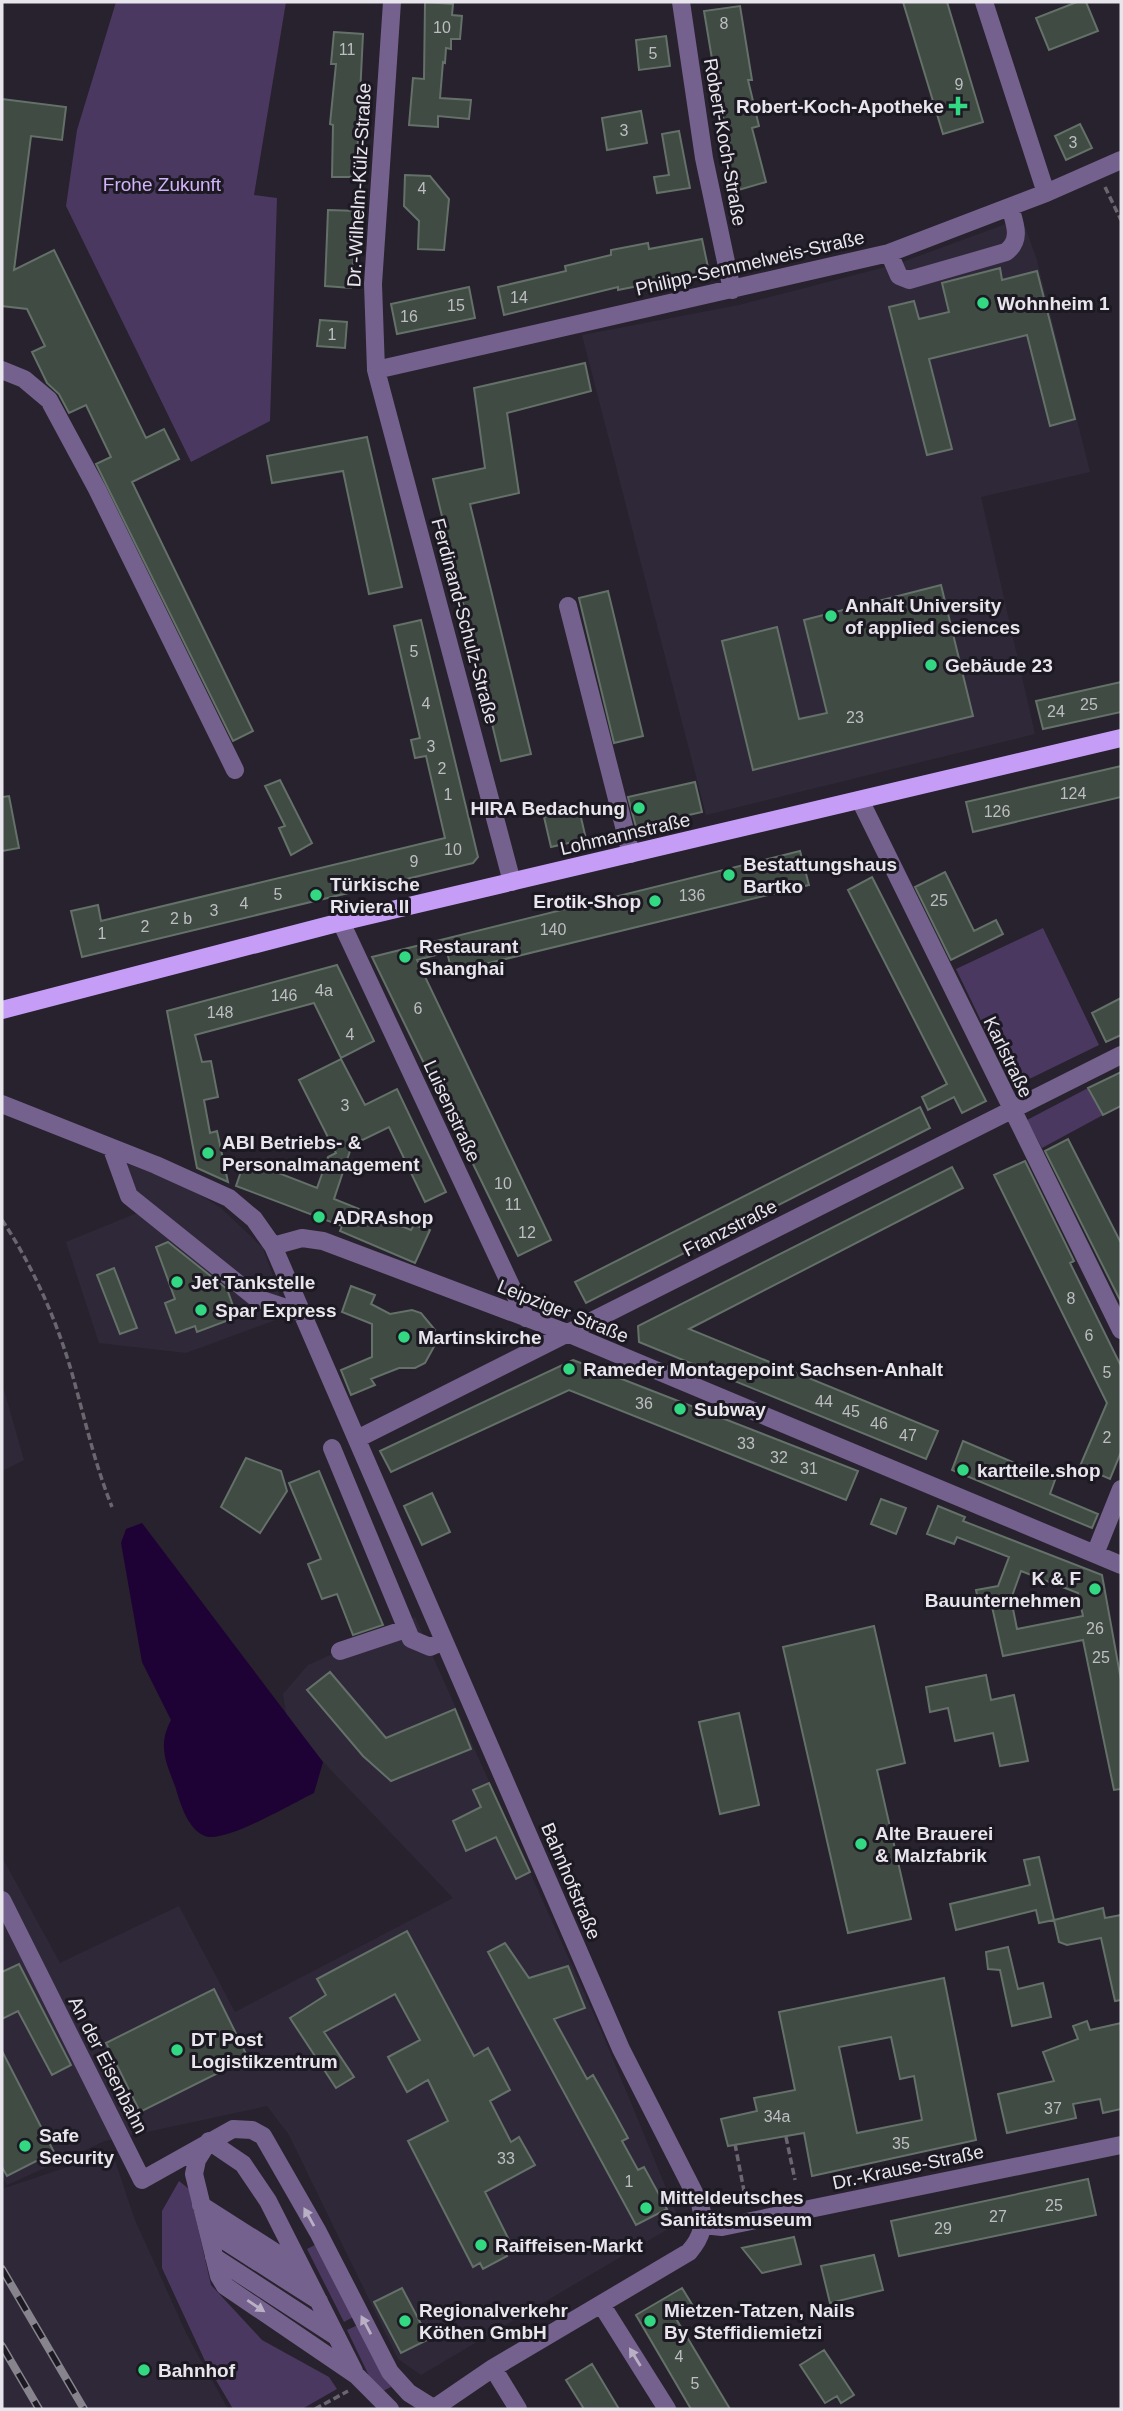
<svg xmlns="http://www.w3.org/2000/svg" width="1123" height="2411" font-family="Arial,sans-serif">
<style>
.built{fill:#2f2839}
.green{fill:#4a3861}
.water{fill:#1e0236}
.building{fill:#3f4b43;stroke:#647168;stroke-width:2;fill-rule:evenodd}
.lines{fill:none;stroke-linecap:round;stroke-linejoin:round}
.path{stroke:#6a666f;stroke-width:3.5;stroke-dasharray:7 3.5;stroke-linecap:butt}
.minor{stroke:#74618d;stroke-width:18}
.major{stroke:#c59df7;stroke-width:18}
.rail-casing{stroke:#88848d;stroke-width:8}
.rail{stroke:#1d1923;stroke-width:5;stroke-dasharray:16;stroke-linecap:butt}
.oneway{fill:#bab0c6}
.poi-dot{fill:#32d882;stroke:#1d1923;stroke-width:2.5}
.labels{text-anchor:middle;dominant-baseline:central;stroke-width:6;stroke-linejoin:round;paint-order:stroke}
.number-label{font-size:16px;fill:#bebec2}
.poi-label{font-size:19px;font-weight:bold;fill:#e8e5ec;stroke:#1d1923;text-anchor:start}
.street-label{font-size:19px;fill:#e8e5ec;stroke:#1d1923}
.park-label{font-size:19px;fill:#d1b4f9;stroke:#1d1923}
</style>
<rect width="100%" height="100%" fill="#27222d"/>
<path class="built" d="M1022,218L1037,260L1090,472L981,497L1035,734L706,815L582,335L739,305L897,264Z
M122,1162L179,1182L221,1208L263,1248L287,1316L186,1353L99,1343L66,1242L137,1213Z
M2,1383L24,1460L2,1471Z
M415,1617L601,2030L678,2217L668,2229L421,2375L398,2359L289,2135L267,2106L105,2141L7,2185L2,2176V1857L60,1963L179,1906L235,2012L453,1898L288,1725L283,1694L308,1665Z
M112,2152L135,2220L187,2335L228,2409H2V2189Z"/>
<path class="green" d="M116,2H286L254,195L277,198L270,421L191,462L66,206L77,130Z
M1043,928L1099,1045L1013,1087L956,969Z
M1088,1088L1103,1115L1042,1148L1027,1120Z
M179,2181L189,2189L211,2285L262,2340L329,2377L337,2389L302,2409H233L206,2363L162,2268V2211Z
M315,2245L353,2317L344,2322L307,2249Z
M358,2325L391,2387L381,2392L370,2378L347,2330Z"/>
<path class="water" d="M142,1523L323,1762L314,1793C293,1803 224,1844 205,1836C187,1829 180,1802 175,1786C165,1760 158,1745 171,1720L142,1662L121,1543L126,1529Z"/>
<path class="building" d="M425,2L453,4L452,15L462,16L460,39H451V49L446,48L445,63L443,62L440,98L471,100L469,119L438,116V127L409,125L413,78L424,79Z
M903,2H947L983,122L943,134Z
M1077,2H1086L1098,31L1049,50L1036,18Z
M740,6L752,80H748L759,126L752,128L766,182L735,191L728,162L734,160L719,101L704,11Z
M334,32L363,34L356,177H332L333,125L330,124L336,64H331Z
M666,36L670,66L639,70L636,40Z
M2,99L66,107L62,140L31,136L14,270L54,250L146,438L164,429L179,459L132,482L253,731L233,741L96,464L111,457L86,405L69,413L59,394L47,383L32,352L45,346L27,309L2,306Z
M641,111L647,143L607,150L602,118Z
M1080,124L1092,148L1066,160L1055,136Z
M679,131L690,188L657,193L654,177L669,175L662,134Z
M405,175L430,176L449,199L444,250L418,249L419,221L404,206Z
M328,210L358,211L351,288L325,286Z
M702,239L709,272L618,290V287L504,315L498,287L566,271L565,266L611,255V250L648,243L649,249Z
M1000,268L1002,280L1037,271L1075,419L1050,426L1027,335L929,359L952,449L927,455L889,307L914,301L919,319L949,312L942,283Z
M469,287L475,318L397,334L391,304Z
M320,320L347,322L345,348L317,346Z
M585,363L591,391L507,413L519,493L470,504L531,754L501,761L433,479L485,468L474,388Z
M367,437L402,587L369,594L343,471L272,483L267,456Z
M941,585L973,716L753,770L722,641L777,627L799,719L827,713L804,620Z
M608,591L643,736L614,743L579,598Z
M421,620L478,857L473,863L82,957L71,911L98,905L101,921L445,838L426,756L415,758L411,740L420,738L394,626Z
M1121,682V712L1043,729L1036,701Z
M1121,766V797L973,832L966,802Z
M280,780L312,843L291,855L279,828L285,826L265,786Z
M695,782L702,812L636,827L628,797Z
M9,796L19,848L2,851V797Z
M579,809L586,839L551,847L544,817Z
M800,851L809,885L452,972L447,952L417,960L551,1240L518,1256L372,957Z
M945,872L974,931L996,920L1003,934L951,960L915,887Z
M872,877L986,1101L962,1113L954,1097L928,1110L922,1097L947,1084L848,890Z
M337,965L374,1041L341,1058L314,1003L195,1035L202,1062L211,1061L218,1097L204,1100L210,1133L217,1131L228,1182L197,1168L167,1011Z
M1121,998V1035L1106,1042L1092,1013Z
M341,1059L365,1105L397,1089L446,1192L425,1202L389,1127L352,1145L334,1199L411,1230L414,1225L430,1230L415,1263L340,1231L342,1226L236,1186L245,1160L317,1188L328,1157L336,1153L299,1080Z
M1121,1072V1106L1103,1115L1088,1088Z
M920,1107L930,1128L586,1303L575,1282Z
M1068,1139L1121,1243V1302L1045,1151Z
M1025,1161L1074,1261L1070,1263L1121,1366V1452L1110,1479L1080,1466L1107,1403L994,1175Z
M952,1167L963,1188L689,1329L938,1431L926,1459L639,1342L638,1326Z
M168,1242L227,1289L237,1317L197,1332L195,1326L176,1333L165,1303L175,1299L156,1247Z
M114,1268L137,1328L120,1334L97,1275Z
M351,1286L375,1295L371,1304L390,1314L412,1310L421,1313L435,1330L436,1343L425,1363L415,1368H399L371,1379L375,1385L351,1395L341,1370L372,1357V1324L342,1312Z
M573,1360L858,1471L846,1500L569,1390L391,1472L380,1451Z
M963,1441L1055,1480L1050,1494L1098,1514L1092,1528L952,1470Z
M246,1458L281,1471L287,1491L260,1533L221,1507Z
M319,1471L383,1625L353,1635L337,1594L322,1599L308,1564L321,1559L289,1483Z
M432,1493L450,1532L422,1545L404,1506Z
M881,1499L906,1508L896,1534L871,1524Z
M938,1506L965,1517L963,1521L1102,1575L1121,1680V1789L1114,1790L1083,1640L1003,1656L991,1602L979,1605L976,1590L998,1586L1009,1557L957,1537L954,1544L927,1534ZM1021,1571L1078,1593L1083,1616L1017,1629L1011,1599Z
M874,1626L905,1763L877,1770L911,1919L848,1933L783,1647Z
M330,1672L386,1738L455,1709L471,1749L391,1781L363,1756L307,1690Z
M986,1675L991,1700L1014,1695L1028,1761L1000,1766L993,1733L955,1741L948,1708L930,1712L926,1687Z
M739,1713L759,1805L720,1814L699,1722Z
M489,1783L530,1872L516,1879L496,1837L466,1851L453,1821L481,1807L473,1790Z
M1039,1857L1054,1920L1039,1923L1036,1910L956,1930L950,1904L1030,1885L1024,1860Z
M1103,1908L1105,1918L1121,1915V2000L1115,2001L1101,1938L1067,1945L1059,1942L1054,1920Z
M407,1931L474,2056L488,2048L510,2090L490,2101L511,2142L519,2137L535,2165L485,2192L511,2244L503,2248L507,2256L483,2269L480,2263L473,2267L408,2141L448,2121L428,2080L407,2092L388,2057L420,2040L395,1994L324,2032L354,2077L336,2088L290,2018L326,1995L317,1979Z
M505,1943L529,1978L568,1966L585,2008L554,2019L587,2079L593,2075L616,2116L628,2138L622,2141L638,2170L644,2167L667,2209L636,2225L488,1952Z
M1008,1947L1018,1989L1043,1983L1051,2017L1012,2026L1000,1970L988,1969L986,1952Z
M19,1964L71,2065L52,2075L18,2011L2,2019V1972Z
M944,1978L976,2140L812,2176L804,2133L728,2146L721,2119L757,2111L754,2098L795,2090L779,2012ZM891,2037L900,2079L914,2076L922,2120L857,2133L839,2047Z
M214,1989L248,2058L140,2112L106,2043Z
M1087,2021L1090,2030L1121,2023V2109L1103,2113L1100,2099L1073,2104L1076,2118L1007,2133L998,2094L1054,2081L1043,2052L1078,2039L1073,2026Z
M2,2051L54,2152L7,2176L2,2167Z
M1088,2179L1096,2215L899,2256L891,2221Z
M794,2237L801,2264L762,2273L742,2248Z
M874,2255L883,2290L830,2303L821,2266Z
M402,2288L429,2339L401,2353L374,2302Z
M682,2288L693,2306L675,2317L730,2409H691L636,2315Z
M824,2350L854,2395L841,2403L837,2396L825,2403L800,2365Z
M592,2364L619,2409H584L566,2380Z"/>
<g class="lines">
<path class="path" d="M1105,187L1121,220
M2,1220C35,1269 61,1330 76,1388C87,1428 96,1467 112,1507
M786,2137L795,2180
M735,2144L744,2191
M315,2409L348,2391"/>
<path class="minor" d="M392,2L373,284L376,370L512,882
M681,2L704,158L732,290
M984,2L1046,193
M889,253L899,276L909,280L1006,252C1022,240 1015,224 1010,207
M2,370L24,379L49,400L97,489L235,770
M376,370L889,253L1046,193L1121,160
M568,606L631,854
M860,800L1121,1330
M341,922L526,1318
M2,1104L156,1165L229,1198L254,1219L273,1246L621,2049L700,2204C706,2223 702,2237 689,2252L493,2368L433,2409
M112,1149L129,1196L256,1298L305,1314
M273,1246L302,1238L323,1241L567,1333L1121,1565
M357,1439L1121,1055
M332,1448L411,1639L430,1647L444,1641
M1095,1554L1121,1489
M340,1651L406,1629
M2,1900L142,2180L233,2129L252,2130L263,2136L318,2232L390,2372L409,2393L433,2408
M209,2141L243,2164L268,2201L354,2371
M207,2144L197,2160L194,2174L219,2276L225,2286L356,2375L390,2409
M201,2205L303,2270
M703,2225L722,2227L1121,2145
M208,2230L319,2301
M214,2257L337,2337
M601,2304L667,2409
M493,2368L518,2409"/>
<path class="major" d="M2,1010L341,922L1121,738"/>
<defs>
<path id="rail" d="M2,2269L84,2409
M2,2346L39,2409"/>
</defs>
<use href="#rail" class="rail-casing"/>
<use href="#rail" class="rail"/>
</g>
<defs><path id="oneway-solid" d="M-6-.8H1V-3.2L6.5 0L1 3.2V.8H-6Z" transform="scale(1.75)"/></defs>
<g class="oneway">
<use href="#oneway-solid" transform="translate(309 2217) rotate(-119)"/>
<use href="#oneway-solid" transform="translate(256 2306) rotate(34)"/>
<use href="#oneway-solid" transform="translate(366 2325) rotate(-118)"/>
<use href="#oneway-solid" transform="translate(635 2357) rotate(-122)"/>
</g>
<g class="poi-dot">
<path d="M954.5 95.5h7v7h7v7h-7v7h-7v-7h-7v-7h7z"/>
<circle cx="983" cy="303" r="7"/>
<circle cx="831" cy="616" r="7"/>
<circle cx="931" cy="665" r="7"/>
<circle cx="639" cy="808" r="7"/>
<circle cx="729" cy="875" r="7"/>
<circle cx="316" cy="895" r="7"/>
<circle cx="655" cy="901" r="7"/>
<circle cx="405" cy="957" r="7"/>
<circle cx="208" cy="1153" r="7"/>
<circle cx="319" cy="1217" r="7"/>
<circle cx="177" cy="1282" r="7"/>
<circle cx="201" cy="1310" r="7"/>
<circle cx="404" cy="1337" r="7"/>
<circle cx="569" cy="1369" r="7"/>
<circle cx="680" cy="1409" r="7"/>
<circle cx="963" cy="1470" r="7"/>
<circle cx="1095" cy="1589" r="7"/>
<circle cx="861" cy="1844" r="7"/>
<circle cx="177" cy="2050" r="7"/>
<circle cx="25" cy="2146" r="7"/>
<circle cx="646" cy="2208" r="7"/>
<circle cx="481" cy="2245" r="7"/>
<circle cx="405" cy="2321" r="7"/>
<circle cx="650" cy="2321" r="7"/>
<circle cx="144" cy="2370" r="7"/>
</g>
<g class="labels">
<g class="number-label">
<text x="724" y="23">8</text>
<text x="442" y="27">10</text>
<text x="347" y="49">11</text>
<text x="653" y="53">5</text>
<text x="959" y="84">9</text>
<text x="624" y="130">3</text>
<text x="1073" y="142">3</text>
<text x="422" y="188">4</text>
<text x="519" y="297">14</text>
<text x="456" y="305">15</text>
<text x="409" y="316">16</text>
<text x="332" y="334">1</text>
<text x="414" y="651">5</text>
<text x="426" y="703">4</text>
<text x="1089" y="704">25</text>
<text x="1056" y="711">24</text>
<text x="855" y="717">23</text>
<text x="431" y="746">3</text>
<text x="442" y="768">2</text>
<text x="1073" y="793">124</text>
<text x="448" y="794">1</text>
<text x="997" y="811">126</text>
<text x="453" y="849">10</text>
<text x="414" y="861">9</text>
<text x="278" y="894">5</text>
<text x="692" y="895">136</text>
<text x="939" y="900">25</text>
<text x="244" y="903">4</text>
<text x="214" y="910">3</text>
<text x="181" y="918">2 b</text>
<text x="145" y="926">2</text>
<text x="553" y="929">140</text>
<text x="102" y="933">1</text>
<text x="324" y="990">4a</text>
<text x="284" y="995">146</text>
<text x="418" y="1008">6</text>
<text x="220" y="1012">148</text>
<text x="350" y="1034">4</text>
<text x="345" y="1105">3</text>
<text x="503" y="1183">10</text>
<text x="513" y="1204">11</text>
<text x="527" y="1232">12</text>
<text x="1071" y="1298">8</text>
<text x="1089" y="1335">6</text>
<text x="1107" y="1372">5</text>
<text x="824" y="1401">44</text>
<text x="644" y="1403">36</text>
<text x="851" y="1411">45</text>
<text x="879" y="1423">46</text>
<text x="908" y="1435">47</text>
<text x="1107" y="1437">2</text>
<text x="746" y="1443">33</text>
<text x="779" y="1457">32</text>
<text x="809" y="1468">31</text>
<text x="1095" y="1628">26</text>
<text x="1101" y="1657">25</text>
<text x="1053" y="2108">37</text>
<text x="777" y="2116">34a</text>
<text x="901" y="2143">35</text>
<text x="506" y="2158">33</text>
<text x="629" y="2181">1</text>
<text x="1054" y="2205">25</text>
<text x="998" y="2216">27</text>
<text x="943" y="2228">29</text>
<text x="679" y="2356">4</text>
<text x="695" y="2383">5</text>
</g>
<g class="poi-label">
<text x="944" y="106" text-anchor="end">Robert-Koch-Apotheke</text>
<text x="997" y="303">Wohnheim 1</text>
<text x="845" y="605">Anhalt University<tspan x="845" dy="22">of applied sciences</tspan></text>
<text x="945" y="665">Gebäude 23</text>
<text x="625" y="808" text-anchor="end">HIRA Bedachung</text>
<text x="743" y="864">Bestattungshaus<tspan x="743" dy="22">Bartko</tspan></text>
<text x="330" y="884">Türkische<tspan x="330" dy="22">Riviera II</tspan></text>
<text x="641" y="901" text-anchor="end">Erotik-Shop</text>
<text x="419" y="946">Restaurant<tspan x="419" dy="22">Shanghai</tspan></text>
<text x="222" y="1142">ABI Betriebs- &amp;<tspan x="222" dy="22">Personalmanagement</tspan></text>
<text x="333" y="1217">ADRAshop</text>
<text x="191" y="1282">Jet Tankstelle</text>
<text x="215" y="1310">Spar Express</text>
<text x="418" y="1337">Martinskirche</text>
<text x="583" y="1369">Rameder Montagepoint Sachsen-Anhalt</text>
<text x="694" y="1409">Subway</text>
<text x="977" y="1470">kartteile.shop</text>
<text x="1081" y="1578" text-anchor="end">K &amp; F<tspan x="1081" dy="22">Bauunternehmen</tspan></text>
<text x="875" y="1833">Alte Brauerei<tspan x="875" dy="22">&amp; Malzfabrik</tspan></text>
<text x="191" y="2039">DT Post<tspan x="191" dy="22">Logistikzentrum</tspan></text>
<text x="39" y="2135">Safe<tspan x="39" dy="22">Security</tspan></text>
<text x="660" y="2197">Mitteldeutsches<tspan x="660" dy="22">Sanitätsmuseum</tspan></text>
<text x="495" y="2245">Raiffeisen-Markt</text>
<text x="419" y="2310">Regionalverkehr<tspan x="419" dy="22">Köthen GmbH</tspan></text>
<text x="664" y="2310">Mietzen-Tatzen, Nails<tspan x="664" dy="22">By Steffidiemietzi</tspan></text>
<text x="158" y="2370">Bahnhof</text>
</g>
<g class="street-label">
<text transform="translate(725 142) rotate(80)">Robert-Koch-Straße</text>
<text transform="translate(359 185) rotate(-87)">Dr.-Wilhelm-Külz-Straße</text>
<text transform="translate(750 263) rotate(-13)">Philipp-Semmelweis-Straße</text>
<text transform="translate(465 621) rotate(75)">Ferdinand-Schulz-Straße</text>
<text transform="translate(625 834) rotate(-13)">Lohmannstraße</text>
<text transform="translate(1008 1057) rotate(64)">Karlstraße</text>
<text transform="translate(452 1111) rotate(65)">Luisenstraße</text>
<text transform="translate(730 1228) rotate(-27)">Franzstraße</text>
<text transform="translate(563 1311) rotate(22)">Leipziger Straße</text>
<text transform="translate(571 1881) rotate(67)">Bahnhofstraße</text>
<text transform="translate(108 2065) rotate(63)">An der Eisenbahn</text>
<text transform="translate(908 2167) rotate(-12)">Dr.-Krause-Straße</text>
</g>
<g class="park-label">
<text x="162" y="184">Frohe Zukunft</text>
</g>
</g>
<rect width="1123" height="2411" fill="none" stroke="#e8e5ec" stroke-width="7"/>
</svg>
